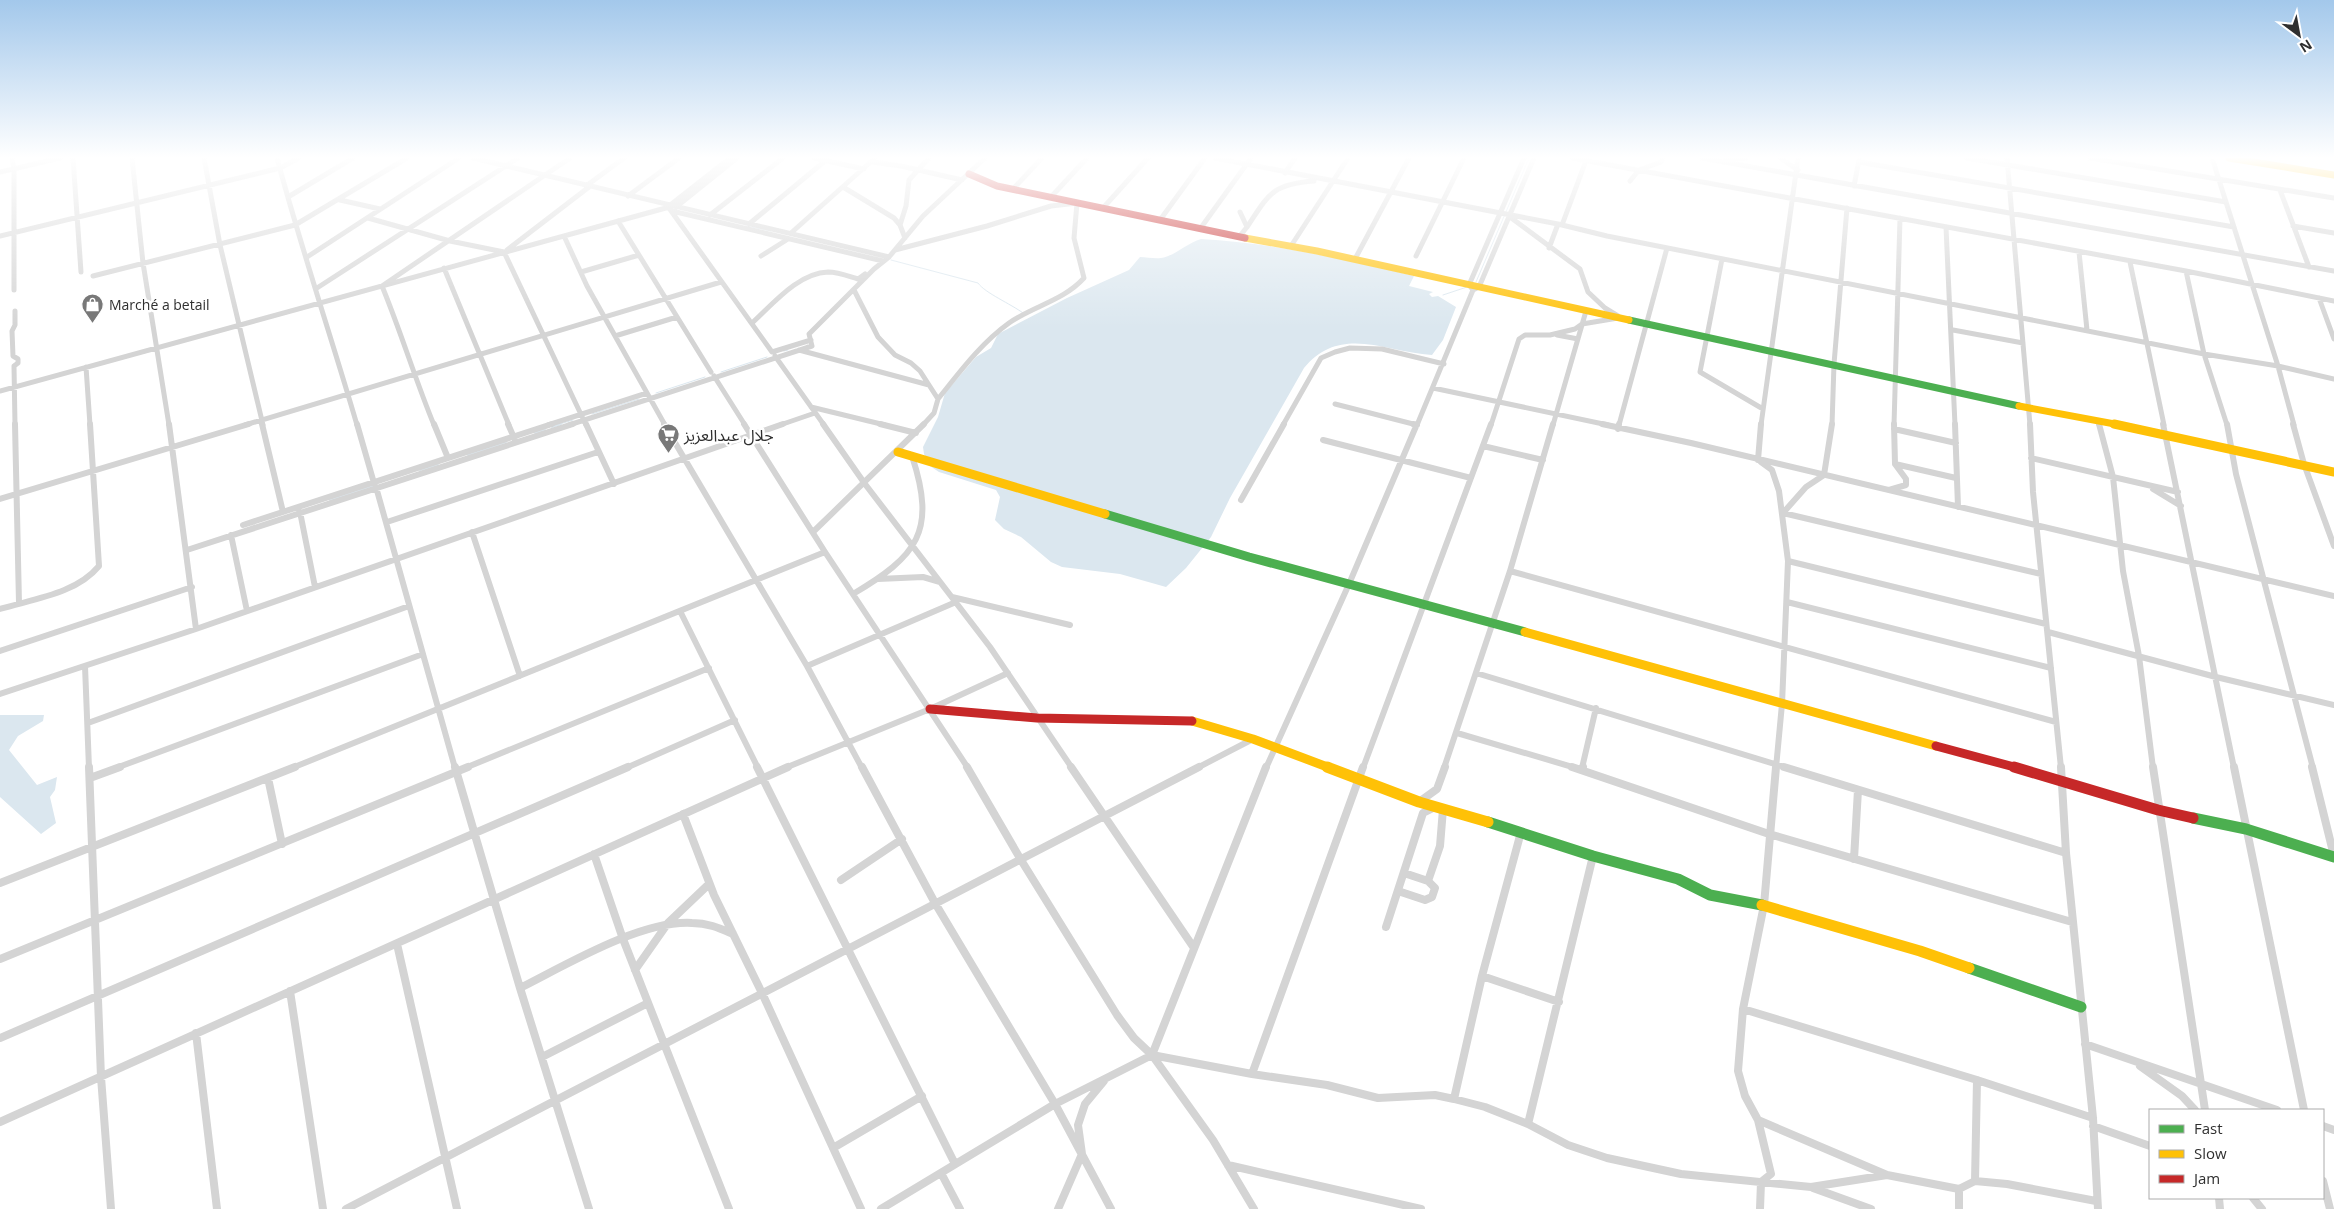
<svg xmlns="http://www.w3.org/2000/svg" width="2334" height="1209" font-family="'Open Sans','Noto Sans Arabic',sans-serif">
<style>
.water{fill:#dbe7ef}
.lines{fill:none;stroke-linecap:round;stroke-linejoin:round}
.stream-far1{stroke:#dbe7ef;stroke-width:1}
.stream{stroke:#dbe7ef;stroke-width:2}
.street-far2{stroke:#d4d4d4;stroke-width:5}
.street-far1{stroke:#d4d4d4;stroke-width:6}
.street{stroke:#d4d4d4;stroke-width:8}
.fast-far2{stroke:#4caf50;stroke-width:7}
.fast-far1{stroke:#4caf50;stroke-width:9}
.fast{stroke:#4caf50;stroke-width:11}
.slow-far2{stroke:#ffc107;stroke-width:7}
.slow-far1{stroke:#ffc107;stroke-width:9}
.slow{stroke:#ffc107;stroke-width:11}
.jam-far2{stroke:#c62828;stroke-width:7}
.jam-far1{stroke:#c62828;stroke-width:9}
.jam{stroke:#c62828;stroke-width:11}
.labels{text-anchor:middle;dominant-baseline:central;stroke-width:5;stroke-linejoin:round;paint-order:stroke}
.far-poi-label{font-size:14px;fill:#2f2f2f;stroke:#fff;text-anchor:start}
.poi-label{font-size:16px;fill:#2f2f2f;stroke:#fff;text-anchor:start}
</style>
<rect width="100%" height="100%" fill="#fff"/>
<path class="water" d="M1201,239C1274,243 1343,259 1414,276L1409,286L1433,292L1429,294L1432,297L1438,296L1456,307L1443,340L1432,355C1386,352 1340,324 1304,368L1230,498L1211,537L1186,568L1166,587L1120,574L1062,567L1051,562L1021,537L1004,529L995,520L1000,497L996,490L939,472L930,466L924,454L923,447L938,417L945,393L976,357L991,348L998,334L1067,298L1129,270L1140,257C1147,257 1154,259 1161,258C1175,256 1187,243 1201,239Z
M0,715H44L43,721L18,736L9,750L37,785L57,777L55,790L50,797L56,823L41,834L0,797Z"/>
<g class="lines">
<path class="stream-far1" d="M746,226L771,231
M891,260L978,283C985,293 1011,304 1023,313
M1476,282L1529,158
M1443,295L1467,287
M784,351L788,350
M721,372L767,357
M656,393L705,377
M592,414L639,399
M557,425L573,420"/>
<path class="stream" d="M552,427L561,424
M535,433L545,430
M468,455L506,442
M420,470L438,465
M330,500L373,486"/>
<path class="street-far2" d="M12,158L14,169V290
M73,158L81,272
M132,158L143,263L169,425
M204,158L220,245L263,425
M277,158C301,248 331,336 357,425
M473,158L889,257
M814,158L864,169
M1215,158L1558,224L1607,236L2204,354L2278,366L2334,379
M1524,158L1469,285L1473,290L1479,287L1534,158
M1572,158L2186,271L2334,301
M1702,158L2334,271
M1780,158L1798,170
M1967,158L2226,202
M2007,158L2030,425
M2090,158L2334,198
M1725,160L1746,158
M2213,161L2278,366L2294,425
M872,162L901,166L962,180
M1859,162L2234,227
M0,172L60,158
M1285,173L1295,158
M1630,181L1639,170L1661,162L1663,158
M586,186L624,158
M1854,186L1859,160
M843,187L894,218L900,225
M1013,189L1042,158
M2280,190L2309,267
M628,196L679,158
M288,197L353,158
M1051,197L1087,158
M340,200L380,209
M669,206L730,158
M676,207L737,158
M669,208L772,352L811,340
M1103,208L1148,158
M672,211L883,261
M710,215L783,158
M1510,217L1580,269L1588,292L1605,308L1618,316
M368,218L450,241L504,252L586,425
M1160,220L1205,158
M618,221L711,372
M749,224L825,161
M1562,225L1587,158
M2293,226L2334,233
M1247,227C1269,194 1272,184 1314,181
M1946,227L1955,425
M1200,229L1251,158
M791,233L875,158
M0,236L280,168L299,158
M564,236L587,286L665,425
M1239,237L1247,227L1240,212
M905,238L900,225L906,206L909,180L929,158
M1291,246L1348,158
M1549,248L1558,224
M507,250L589,187
M895,250L987,226L1051,206L1077,203L1074,238L1084,278C1063,301 1033,306 1009,323C981,343 959,373 938,399
M2079,252L2087,330
M761,256L788,239
M1416,256L1464,158
M307,257L459,158
M1355,259L1409,158
M1722,259L1700,372L1763,409
M2130,262L2164,425
M444,268L509,425
M2186,271L2204,354L2227,425
M581,272L639,255
M93,276L295,225L407,158
M317,288L518,158
M854,290L878,337L895,355L911,363L920,371L929,385
M2319,298L2334,339
M15,311V325L12,331L13,356L18,359V363L14,366L15,425
M752,323C773,304 798,273 828,272C838,272 848,276 858,279L865,274
M1953,330L2023,343
M1557,335L1578,339
M615,336L677,317
M808,347L812,346L809,334L874,269L889,257L923,216L985,158
M799,350L929,385L938,399L934,413L923,425
M775,356L824,425
M86,367L90,425
M714,376L745,425
M1433,388L1608,425
M0,391L673,206
M1335,404L1417,425
M811,407L885,425
M2098,421L2099,425
M245,425L721,282
M434,425C415,379 401,332 382,286L570,158
M548,425L647,393
M569,425L812,346
M780,425L815,413
M1283,425L1321,358L1335,352L1350,348L1382,349L1444,364
M1417,425L1473,290
M1491,425L1519,339L1525,335H1550L1575,329L1582,324L1618,318
M1553,425L1586,311
M1619,425L1667,248
M1761,425L1798,158
M1832,425L1834,364L1847,208
M1894,425L1900,218"/>
<path class="street-far1" d="M15,424L19,603
M169,424L196,629
M262,424L283,512
M357,424L374,483
M434,424L448,458
M508,424L515,440
M586,424L614,484
M664,424L807,666L862,768
M744,424L825,552L968,768
M823,424L865,484L990,647L1072,768
M880,424L916,433
M1413,424L1417,425
M1602,424L1691,443L2334,596
M1832,424L1824,475L1806,487L1783,513L2041,574
M1955,424L1958,507
M2030,424L2033,492L2061,768
M2099,424L2113,477L2123,571L2139,656L2153,768
M2163,424L2234,768
M2227,424L2236,474L2313,768
M2293,424L2304,464L2334,546
M1618,429L1619,424
M1894,429L1956,443
M1323,440L1471,478
M1483,446L1543,460
M2031,458L2178,492
M1758,460L1761,424
M1761,462L1772,470L1779,491L1788,561L1782,704L1776,768
M1895,464L1956,478
M376,487L455,768
M2153,489L2181,506
M1889,490L1906,485V479L1895,464L1894,424
M0,499L249,424
M1241,500L1284,424
M300,512L315,587
M387,522L598,452
M243,525L552,424
M472,532L520,676
M813,532L924,424
M231,535L247,611
M187,550L573,424
M1788,561L2046,624
M1510,571L2056,722
M878,579L923,577L940,582
M853,594C917,556 937,532 912,456
M952,597L1070,625
M1787,602L2051,668
M0,609C33,599 76,594 99,566L90,424
M680,611L758,768
M2048,632L2216,677L2334,705
M0,651L192,587
M85,666L89,768
M807,666L956,602
M1476,673L1788,768
M0,694L196,629L783,424
M88,723L409,606
M1457,733L1576,768
M116,768L423,654
M292,768L825,552
M465,768L709,668
M626,768L735,720
M785,768L930,709L1008,673
M1197,768L1253,739
M1266,768L1349,584L1417,424
M1363,768L1491,424
M1444,768L1510,571L1553,424
M1582,768L1596,708"/>
<path class="street" d="M89,767L101,1077L111,1209
M455,767L520,988L589,1209
M757,767L955,1164
M862,767L935,903L1055,1104L1111,1209
M967,767L1021,860L1117,1015L1134,1038L1152,1055L1213,1140L1254,1209
M1071,767L1194,948
M1572,767L1769,834L2072,922
M1784,767L2066,853
M2061,767L2066,853L2093,1118L2098,1209
M2153,767L2205,1110
M2234,767L2304,1110
M2312,767L2334,856
M1582,770L1583,767
M90,778L120,767
M268,778L282,844
M1419,802L1437,789L1445,767
M683,814L714,895L762,993L861,1209
M594,854L623,939L729,1209
M1854,859L1858,790
M841,880L902,839
M1428,881L1440,846L1443,809
M0,883L295,767
M1398,891L1425,900L1432,897L1435,888L1428,881L1404,873
M1386,927L1423,813L1435,807
M397,944L457,1209
M0,959L468,767
M635,970L668,923L709,884
M1482,976L1559,1002
M520,988C566,965 641,920 692,923C708,923 719,928 733,934
M290,991L323,1209
M1743,1009L1977,1080L2093,1118
M196,1033L217,1209
M0,1038L628,767
M2085,1044L2277,1110
M1152,1055L1266,767
M542,1057L648,1003
M2140,1066L2182,1096L2195,1110
M1252,1074L1363,767
M1454,1099L1482,976L1521,832
M1758,1120L1887,1175L1959,1189L1975,1181L2007,1184L2096,1201
M0,1122L788,767
M1528,1124L1593,856
M2093,1126L2150,1146
M2323,1126L2334,1130
M833,1148L922,1096
M1228,1165L1421,1209
M941,1173L960,1209
M1975,1181L1977,1080
M2323,1181L2330,1209
M1813,1188L1871,1209
M1959,1189V1209
M2219,1198L2220,1209
M2253,1198L2262,1209
M346,1209L1199,767
M881,1209L1055,1104L1152,1055L1252,1074L1327,1085L1378,1098L1435,1095L1454,1099L1485,1107L1528,1124L1568,1145L1607,1158L1681,1174L1811,1187L1887,1175
M1058,1209L1082,1154L1078,1125L1085,1104L1104,1081
M1760,1209L1761,1182L1771,1174L1758,1120L1745,1096L1738,1071L1743,1009L1764,905L1776,767"/>
<path class="fast-far2" d="M1629,320L2019,406"/>
<path class="fast-far1" d="M1105,514L1249,557L1525,632"/>
<path class="fast" d="M2193,818L2246,829L2334,857
M1488,822L1593,856L1678,879L1710,895L1762,905
M1969,968L2081,1007"/>
<path class="slow-far2" d="M2229,158L2334,175
M1245,238L1317,251L1629,320
M2019,406L2120,425"/>
<path class="slow-far1" d="M2114,424L2334,472
M898,452L1105,514
M1525,632L1936,746
M1192,721L1253,739L1330,768"/>
<path class="slow" d="M1327,767L1419,802L1488,822
M1762,905L1920,951L1969,968"/>
<path class="jam-far2" d="M969,174L997,186L1245,238"/>
<path class="jam-far1" d="M930,709L1037,718L1192,721
M1936,746L2018,768"/>
<path class="jam" d="M2014,767L2158,810L2193,818"/>
</g>
<linearGradient id="sky" x2="0" y2="1"><stop stop-color="#a3c8eb"/><stop offset="0.48" stop-color="#fff"/><stop offset="1" stop-color="#fff" stop-opacity="0"/></linearGradient>
<rect width="2334" height="328" fill="url(#sky)"/>
<defs>
<symbol id="shop-pin" viewBox="-11 -11 22 30"><path d="M0 17L-7.5 6A9.5 9.5 0 1 1 7.5 6Z" fill="#787878" stroke="#fff"/><path d="M-5-2.5h2.3a2.7 3.5 0 0 1 5.4 0H5L5.5 6h-11ZM-1.5-2.5h3a1.5 2.3 0 0 0-3 0Z" fill="#fff"/></symbol>
<symbol id="supermarket-pin" viewBox="-11 -11 22 30"><path d="M0 17L-7.5 6A9.5 9.5 0 1 1 7.5 6Z" fill="#787878" stroke="#fff"/><path d="M-6-5.5h2.5l.6 2H6L4.5 2H-2.5L-4.4-4H-6ZM-1.5 3.2a1.3 1.3 0 1 0 .1 0ZM3 3.2a1.3 1.3 0 1 0 .1 0Z" fill="#fff"/></symbol>
</defs>
<g fill-rule="evenodd">
<use href="#shop-pin" x="80" y="292" width="25" height="34"/>
<use href="#supermarket-pin" x="656" y="422" width="25" height="34"/>
</g>
<g class="labels">
<g class="far-poi-label">
<text x="109" y="304">Marché a betail</text>
</g>
<g class="poi-label">
<text x="684" y="435">جلال عبدالعزيز</text>
</g>
</g>
<rect x="2149" y="1109" width="175" height="90" fill="#ffffff" stroke="#acacac"/>
<rect x="2159" y="1125" width="25" height="8" fill="#4caf50" stroke="#acacac"/>
<text x="2194" y="1134" font-size="15" fill="#2f2f2f">Fast</text>
<rect x="2159" y="1150" width="25" height="8" fill="#ffc107" stroke="#acacac"/>
<text x="2194" y="1159" font-size="15" fill="#2f2f2f">Slow</text>
<rect x="2159" y="1175" width="25" height="8" fill="#c62828" stroke="#acacac"/>
<text x="2194" y="1184" font-size="15" fill="#2f2f2f">Jam</text>
<g transform="translate(2299 35) rotate(148)" stroke="#ffffff" stroke-width="4" paint-order="stroke">
<path d="M0-4L9 19L0 12L-9 19Z" fill="#2f2f2f"/>
<text y="-8" font-size="14" font-weight="bold" text-anchor="middle" fill="#2f2f2f">N</text>
</g>
</svg>
